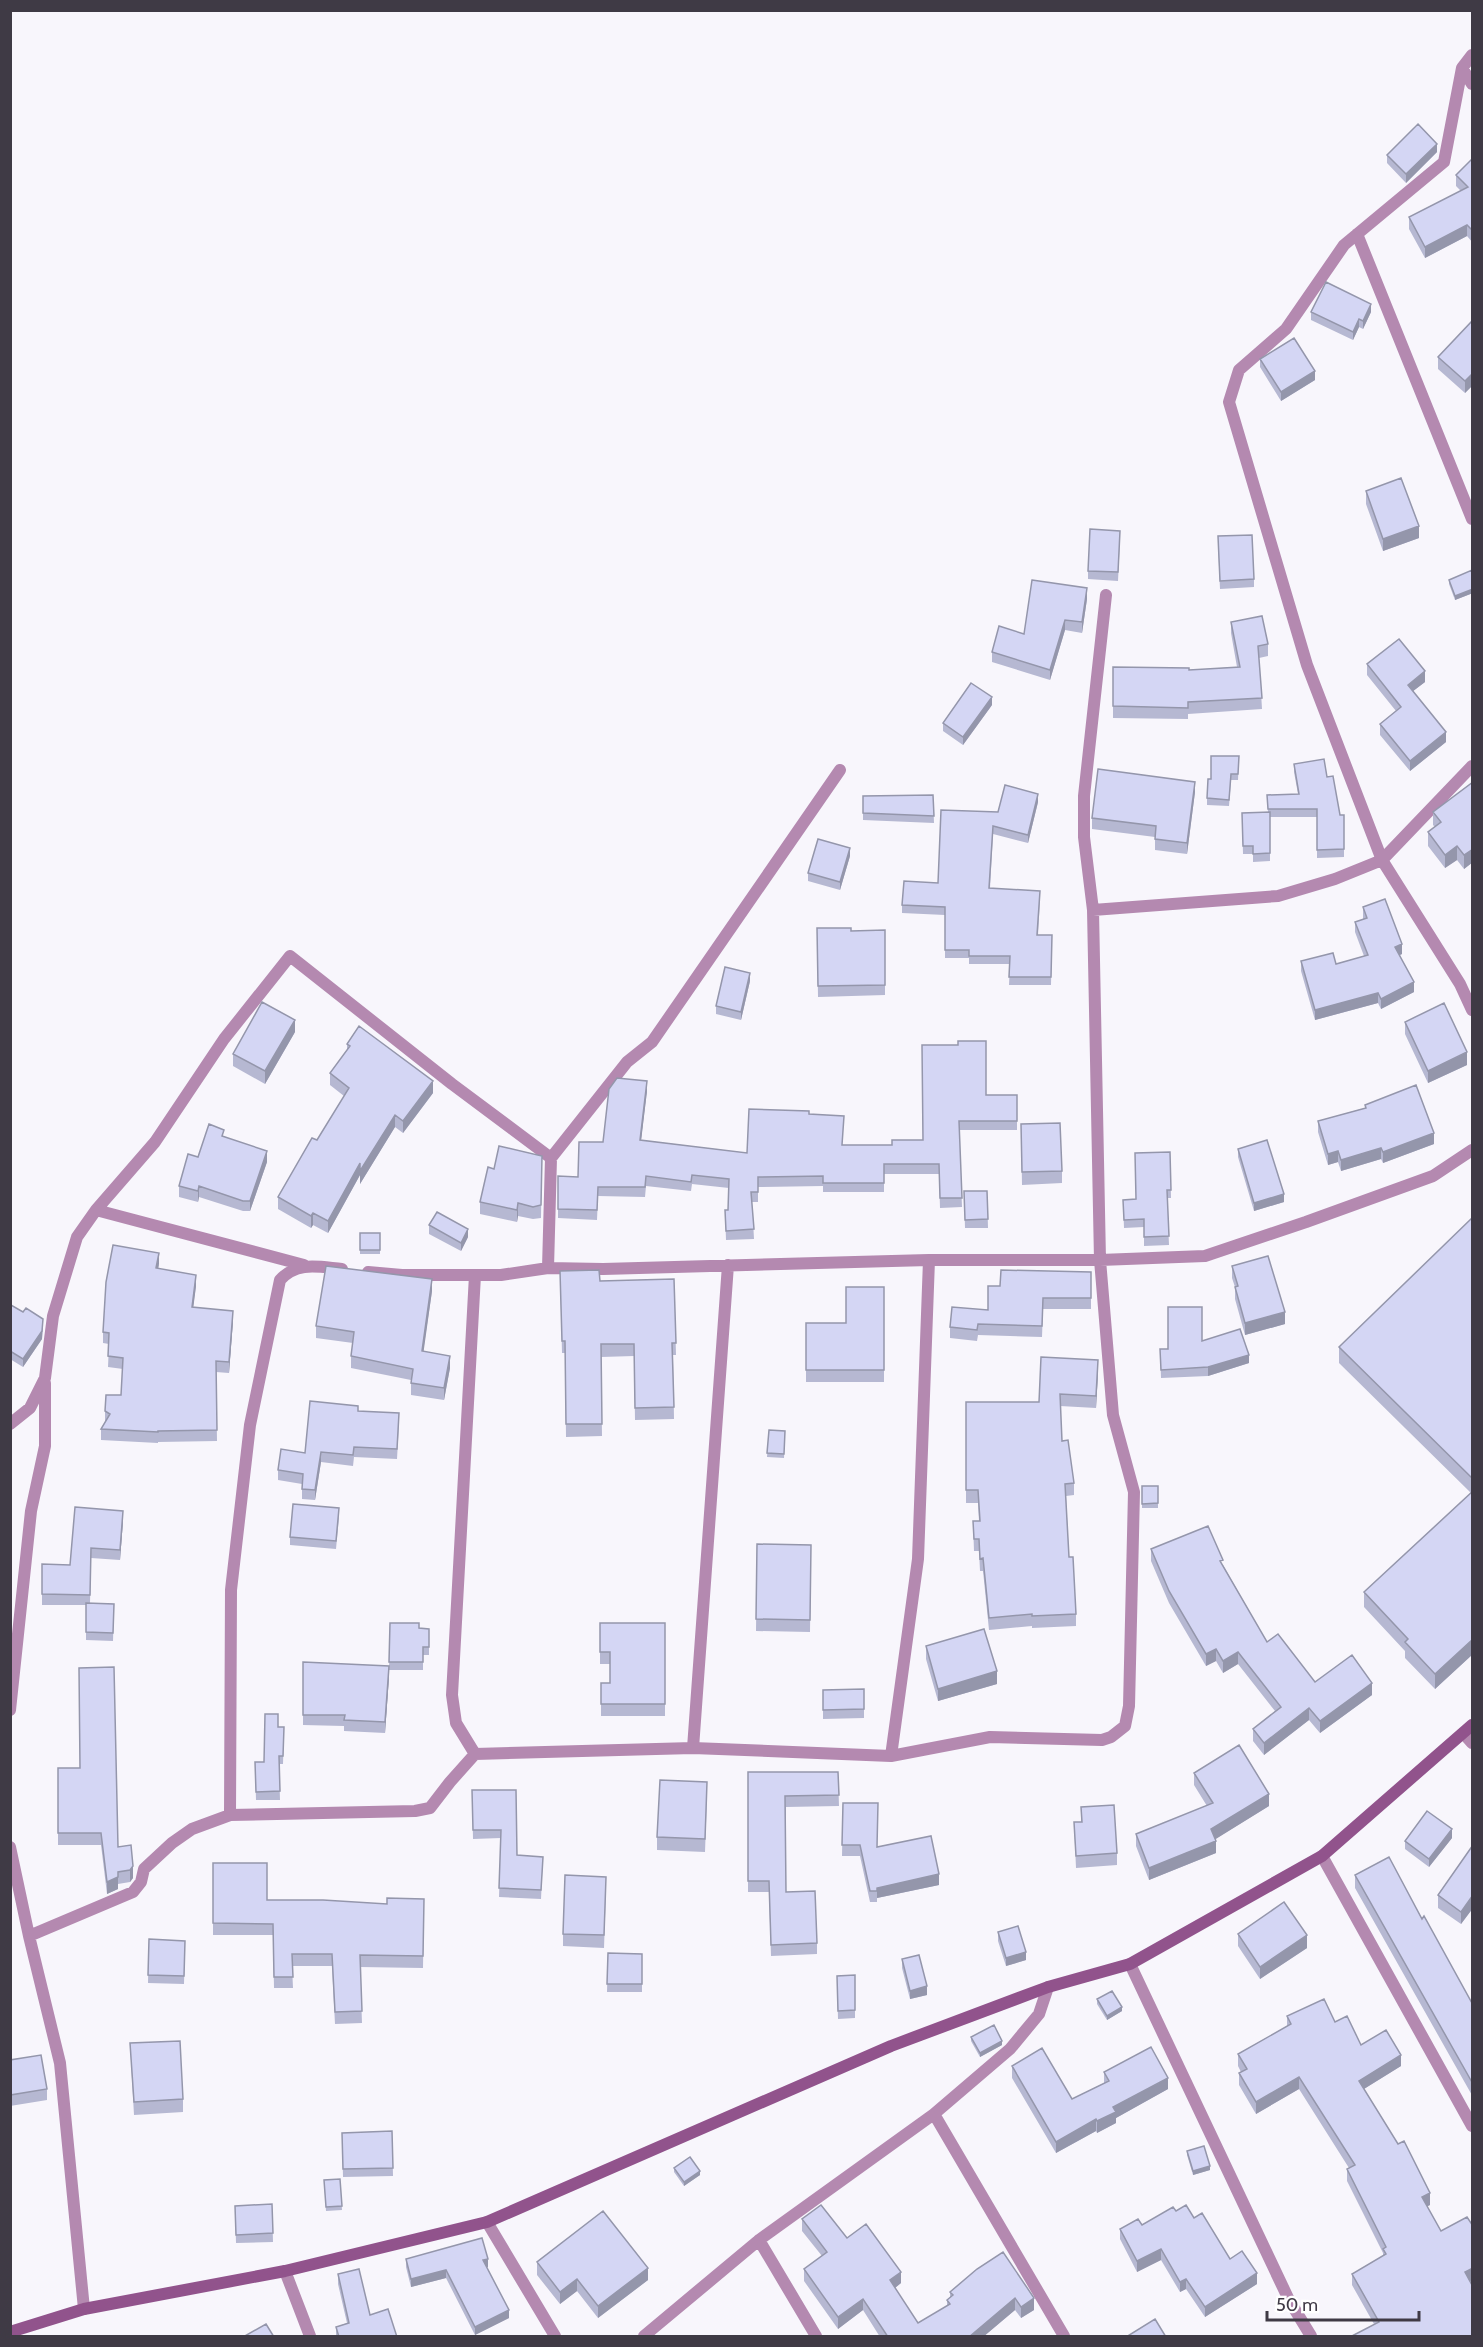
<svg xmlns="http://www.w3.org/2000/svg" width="1483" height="2347" font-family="Cabin,sans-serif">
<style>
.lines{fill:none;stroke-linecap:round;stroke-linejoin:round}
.street{stroke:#b489b0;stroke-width:12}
.secondary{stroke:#91538c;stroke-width:12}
.wall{fill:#b6b8d2}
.shaded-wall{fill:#9496ab}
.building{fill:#d4d6f4;stroke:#9496ab;stroke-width:1.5}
</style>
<rect width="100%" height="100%" fill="#f8f6fc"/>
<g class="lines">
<path class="street" d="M1472,55L1462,68L1444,162L1344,245L1286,329L1239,370L1229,402L1307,665L1382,860L1460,984L1472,1010
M1462,68L1472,84
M1357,234L1472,519
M1093,910L1278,896L1335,879L1382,860L1472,766
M551,1158L627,1062L652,1042L840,770
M96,1210L304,1265
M368,1272L402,1275H501L548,1268L603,1269L929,1260H1100L1205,1256L1306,1222L1433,1176L1472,1150
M475,1275L452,1695L456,1723L475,1754L693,1748L891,1756L990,1737L1102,1740L1111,1737L1125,1726L1129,1706L1134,1492L1113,1415L1100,1260L1093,910L1084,837V796L1106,595
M10,1424L30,1408L45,1378L53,1316L77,1237L96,1210L155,1142L224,1039L290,956L452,1084L551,1158L548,1268
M10,1710L31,1511L45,1446V1383
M1464,1734L1472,1743
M693,1748L728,1265
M891,1756L918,1559L929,1260
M230,1815L231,1590L250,1425L280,1280C297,1261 319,1267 342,1269
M10,1847L29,1936L60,2063L84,2309
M1322,1856L1472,2126
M29,1936L133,1892L141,1882L144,1869L172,1843L192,1829L230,1815L415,1811L430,1808L450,1782L475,1754
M1130,1964L1289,2300L1311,2336
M934,2114L1064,2336
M487,2222L555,2336
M759,2240L816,2336
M285,2271L310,2336
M644,2336L759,2240L934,2114L1010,2049L1039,2014L1048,1987"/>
<path class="secondary" d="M10,2332L84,2309L285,2271L487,2222L891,2046L1048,1987L1130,1964L1322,1856L1472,1725"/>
</g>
<path class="wall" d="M1437,152L1406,183L1387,163V155Z
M1473,158V243L1467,236L1425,258L1409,229V217L1461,191L1456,186V175Z
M1311,312H1371L1363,329L1359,327L1353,340L1311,320Z
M1473,320V385L1465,393L1438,369V357Z
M1260,359L1315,380L1281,401L1260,367Z
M1366,491L1419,538L1383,551L1366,504Z
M1120,539L1118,581L1088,579V571Z
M1218,544L1254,579V587L1220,589Z
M1473,571V593L1455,600L1449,584V580Z
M1087,599L1082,633L1065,630L1050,680L992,662V652Z
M1231,622L1268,644V656L1259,658L1262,709L1188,714V719L1113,718V667L1189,670L1237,667L1231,633Z
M1367,664L1425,682L1413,691L1446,742L1410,771L1380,735V724L1396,711L1367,675Z
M992,705L963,745L943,731V723Z
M1239,756L1238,780H1231L1229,806L1207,805V798L1211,779Z
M1294,764L1327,777L1340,815H1344V857L1317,858V817H1270V861L1253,862V854H1243L1242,813L1268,812L1267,795L1298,794L1294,772Z
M1473,782V862L1464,869L1457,860L1445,868L1428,846V832L1435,827L1433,825V812Z
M1195,792L1187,854L1155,850V837L1092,829V818Z
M933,795L934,823L863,820V796Z
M1038,802L1028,843L993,834L990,888L1040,899L1038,935H1052L1051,985H1009L1010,964H969V958H945V915L902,913V905L938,883L998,812Z
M850,856L840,890L808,881V873Z
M1363,907L1402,954L1400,955L1414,992L1381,1009L1378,1003L1315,1020L1301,971V961L1336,964L1364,956L1355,932V922L1363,919Z
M817,928L851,931L885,930V995L818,997Z
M750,981L741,1020L716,1014V1006Z
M1405,1022L1467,1065L1428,1083L1405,1034Z
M295,1032L265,1084L233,1066V1054Z
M347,1044L433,1093L403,1133L395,1127L360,1184V1175L328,1233L313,1225L311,1228L278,1209V1197L317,1140L344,1096L330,1085V1073L347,1050Z
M647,1091L641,1140L747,1153L809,1114L843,1145H892L923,1140L986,1095H1017V1130H959L962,1207L940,1208L939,1174H884V1192H823V1186L758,1187V1202H752L754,1239L726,1240L725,1210H728L729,1188L692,1184L691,1191L646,1186L645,1197L598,1196L597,1220L558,1218V1176L578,1177L603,1142Z
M1365,1105L1434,1144L1383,1163L1381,1159L1341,1171L1338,1162L1328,1165L1318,1132V1121L1365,1108Z
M1021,1124L1062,1171V1183L1022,1185Z
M224,1136L267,1162L250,1211H243L199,1197L198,1202L179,1197V1186L198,1157Z
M1238,1149L1284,1202L1254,1211L1238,1157Z
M1170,1152L1171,1198H1167L1169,1245L1144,1246V1227L1124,1228L1123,1200L1136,1199Z
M542,1156L541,1218L533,1219L518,1216L517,1222L480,1214V1202L494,1169Z
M964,1191H987L988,1228H965Z
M1473,1217V1654L1435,1689L1405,1658V1651L1364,1607V1592L1471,1493L1339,1363V1347Z
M429,1225L468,1237L461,1251L429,1234Z
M360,1233H380V1254H360Z
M159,1264L158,1269L196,1286L193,1307L233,1321L229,1373L216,1372L217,1441L158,1442V1443L101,1440V1429L105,1422V1411L121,1395L123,1369L108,1367L109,1344L103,1343V1332Z
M1232,1266L1285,1324L1245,1335L1235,1299V1287L1232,1278Z
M560,1271L600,1281L674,1279L676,1355H673L674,1419L635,1420L634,1356L601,1357L602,1436L566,1437L565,1353H562Z
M1091,1272V1309H1043L1042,1337L978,1335L977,1341L950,1338V1327L988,1310L1000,1286Z
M884,1287V1382H806V1323H846Z
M432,1291L423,1352L450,1368L444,1400L411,1395V1380L351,1368V1356L353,1343L316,1338V1326Z
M10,1305L43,1327L42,1339L23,1367L10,1359Z
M1202,1341L1249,1363L1208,1376L1161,1378L1160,1349H1168Z
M1098,1372L1096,1408L1060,1406L1062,1441L1074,1483V1495L1066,1496L1069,1557L1076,1614V1626L1032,1628V1626L989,1630L983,1571H980L979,1551H974L973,1521H979L978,1503H966V1402H1039Z
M358,1411L399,1423L397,1459L354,1457L353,1466L321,1462L315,1500L302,1499V1484L278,1480V1470L305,1453Z
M769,1430L785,1431L784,1458L767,1457Z
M1142,1486H1158V1508H1142Z
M339,1517L336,1549L290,1545V1537Z
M123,1521L120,1560L91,1558L90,1603L114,1604L113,1641L86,1640V1605H42V1564L70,1565Z
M757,1544L811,1545L810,1632L756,1631Z
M1151,1549L1223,1565L1267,1642L1315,1682L1372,1695L1320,1733L1309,1720L1264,1755L1253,1741V1729L1275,1711L1238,1664L1223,1673L1216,1661L1206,1666L1169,1603L1151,1561Z
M390,1623L419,1628L429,1629V1655H423V1670H389Z
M600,1623H665V1716H601V1683H610V1664H600Z
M926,1646L997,1684L938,1701L926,1659Z
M303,1662L389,1677L385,1733L344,1731V1726L303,1725Z
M864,1689V1718L823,1719V1690Z
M278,1727H284L283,1764H279L280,1800H256L255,1762H264Z
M58,1768L118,1847L131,1845L133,1878L130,1882L118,1884V1889L107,1894L101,1845H58Z
M748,1772H838L839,1806L786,1807V1892L817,1943V1954L771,1956L769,1892H748Z
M1194,1773L1269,1806L1215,1839L1216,1853L1149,1880L1136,1846V1834L1207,1806L1194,1785Z
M472,1790H516L517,1855L543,1857L541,1899L499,1897L501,1838L473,1839Z
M707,1795L705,1852L657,1850V1837Z
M843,1803L877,1847L939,1885L877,1898V1902H870L860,1856H842Z
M1081,1807L1117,1853V1865L1076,1868L1074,1822H1081Z
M1452,1838L1429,1867L1405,1849V1841Z
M1473,1845V1908L1461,1924L1438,1908V1895Z
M213,1863L267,1900L387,1904L424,1899L423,1968L360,1967L362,2023L335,2024L332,1966H292L293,1988H274L273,1935H213Z
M1355,1875L1422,1919L1473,2005V2097L1355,1888Z
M606,1889L604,1948L563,1946V1934Z
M998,1932L1026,1960L1006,1966L998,1941Z
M1238,1934L1307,1948L1260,1979L1238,1946Z
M149,1939L185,1941L184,1984L148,1983Z
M608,1953L642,1954V1992H607Z
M902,1959L927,1995L910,1999L902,1968Z
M855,1975V2018L838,2019L837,1976Z
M1097,1999L1122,2011L1107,2020L1097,2004Z
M1287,2016L1335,2022L1361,2045L1401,2066L1364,2089L1430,2205L1427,2206L1441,2231L1473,2226V2280L1374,2324L1352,2285V2274L1383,2256V2253L1347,2181V2169L1349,2168L1299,2089L1256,2114L1239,2085V2073L1241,2072L1238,2066V2054L1287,2026Z
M971,2037L1002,2045L980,2057L971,2041Z
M130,2043L183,2099V2112L134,2115Z
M10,2060L47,2089V2100L10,2106Z
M1012,2066L1072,2099L1104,2083V2072L1168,2089L1116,2118V2123L1097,2133L1096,2131L1056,2153L1012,2078Z
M392,2131L393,2176L343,2177L342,2133Z
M1187,2151L1210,2170L1193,2175L1187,2155Z
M674,2168L700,2175L684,2186L674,2172Z
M340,2179L342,2210L326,2211L324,2180Z
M272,2204L273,2242L236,2243L235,2206Z
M1176,2211L1194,2218L1230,2259L1257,2284L1205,2317L1186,2289L1180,2292L1161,2260L1137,2272L1120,2239V2229L1142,2225Z
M802,2219L847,2238L901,2283L895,2288L918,2323L947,2306V2300L950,2297V2292L977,2269L1034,2310L1021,2318L1015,2310L983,2337H880L863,2310L838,2329L804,2281V2269L822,2256L802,2231Z
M406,2259L488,2267H487L509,2318L475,2335L446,2278L411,2287L406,2267Z
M537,2262L648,2280L598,2318L577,2291L560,2304L537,2275Z
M338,2274L370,2315L397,2337H336V2327L347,2323L338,2284Z"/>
<path class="shaded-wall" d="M1437,144V152L1406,183V174Z
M1467,225V236L1425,258V247Z
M1371,304V312L1363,329V321Z
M1359,319V327L1353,340V332Z
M1315,371V380L1281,401V392Z
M1473,373V385L1465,393V381Z
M1419,526V538L1383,551V539Z
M1087,588V599L1082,633V622Z
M1473,589V593L1455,600V596Z
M1065,620V630L1050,680V670Z
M1425,671V682L1408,695V685Z
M992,697V705L963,745V737Z
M1446,732V742L1410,771V761Z
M1195,782V792L1187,854V843Z
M1038,794V802L1028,843V835Z
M1457,846V860L1445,868V855Z
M850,848V856L840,890V882Z
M1473,849V862L1464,869V855Z
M1402,944V954L1395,957V947Z
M750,973V981L741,1020V1012Z
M1414,982V992L1381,1009V999Z
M1378,993V1003L1315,1020V1010Z
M295,1020V1032L265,1084V1071Z
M1467,1052V1065L1428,1083V1071Z
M433,1081V1093L403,1133V1121Z
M647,1081V1091L640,1150V1140Z
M395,1115V1127L360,1184V1175L328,1233V1221L360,1163Z
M1434,1133V1144L1383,1163V1152Z
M1381,1148V1159L1341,1171V1160Z
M267,1151V1162L250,1211V1201Z
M1338,1151V1162L1328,1165V1154Z
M199,1186V1197L198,1202V1191Z
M1284,1194V1202L1254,1211V1203Z
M518,1203V1216L517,1222V1210Z
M313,1213V1225L311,1228V1216Z
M468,1229V1237L461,1251V1243Z
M159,1253V1264L156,1279V1268Z
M196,1275V1286L192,1318V1307Z
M432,1279V1291L422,1363V1351Z
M233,1311V1321L229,1373V1362Z
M1285,1312V1324L1245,1335V1323Z
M43,1319L42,1339L23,1367V1359Z
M1249,1355V1363L1208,1376V1367Z
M450,1356V1368L444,1400V1388Z
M1098,1360V1372L1096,1408V1396Z
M321,1452V1462L315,1500V1490Z
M123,1511V1521L120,1560V1550Z
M1473,1639V1654L1435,1689V1674Z
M1216,1649V1661L1206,1666V1654Z
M1238,1652V1664L1223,1673V1661Z
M389,1666V1677L385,1733V1722Z
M997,1671V1684L938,1701V1689Z
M1372,1683V1695L1320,1733V1721Z
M1309,1708V1720L1264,1755V1743Z
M1269,1794V1806L1211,1842V1829Z
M1452,1829V1838L1429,1867V1859Z
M1216,1841V1853L1149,1880V1868Z
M133,1866V1878L130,1882V1870Z
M939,1874V1885L877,1898V1888Z
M118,1877V1889L107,1894V1882Z
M1473,1895V1908L1461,1924V1912Z
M1307,1935V1948L1260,1979V1967Z
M1026,1952V1960L1006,1966V1958Z
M927,1986V1995L910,1999V1991Z
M1122,2007V2011L1107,2020V2016Z
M1002,2041V2045L980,2057V2053Z
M1401,2055V2066L1359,2092V2081Z
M1299,2077V2089L1256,2114V2102Z
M1168,2078V2089L1116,2118V2123L1097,2133V2121L1113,2107Z
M1096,2119V2131L1056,2153V2142Z
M1210,2166V2170L1193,2175V2171Z
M700,2171V2175L684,2186V2182Z
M1430,2193V2205L1422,2209V2197Z
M1161,2249V2260L1137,2272V2261Z
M488,2259V2267L483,2268V2260Z
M648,2268V2280L598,2318V2306Z
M1473,2268V2280L1465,2284V2272Z
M446,2270V2278L411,2287V2279Z
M901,2272V2283L890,2292V2280Z
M1257,2273V2284L1205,2317V2307Z
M577,2279V2291L560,2304V2292Z
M1186,2279V2289L1180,2292V2282Z
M1015,2298V2310L983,2337H969Z
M1034,2298V2310L1021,2318V2307Z
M863,2299V2310L838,2329V2317Z
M509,2310V2318L475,2335V2327Z"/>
<path class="building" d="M1418,124L1437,144L1406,174L1387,155Z
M1473,158V231L1467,225L1425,247L1409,217L1468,187L1456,175Z
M1326,282L1371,304L1363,321L1359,319L1353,332L1311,312Z
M1473,320V373L1465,381L1438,357Z
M1294,338L1315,371L1281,392L1260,359Z
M1401,478L1419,526L1383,539L1366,491Z
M1090,529L1120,531L1118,572L1088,571Z
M1252,535L1254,579L1220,581L1218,536Z
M1472,570L1473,589L1455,596L1449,580Z
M1032,580L1087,588L1082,622L1065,620L1050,670L992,652L999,626L1024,634Z
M1262,616L1268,644L1258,646L1262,698L1188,702V708L1113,706V667L1189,668V670L1240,667L1231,622Z
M1399,639L1425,671L1408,685L1446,732L1410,761L1380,724L1401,707L1367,664Z
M971,683L992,697L963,737L943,723Z
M1211,756H1239L1238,774H1231L1229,800L1207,798L1208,779H1211Z
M1324,759L1327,777L1333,776L1340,815H1344V849L1317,850V809H1268L1267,795L1299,794L1294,764Z
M1098,769L1195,782L1187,843L1155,839L1156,826L1092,818Z
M1473,782V849L1464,855L1457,846L1445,855L1428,832L1441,822L1433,812Z
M1005,785L1038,794L1028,835L993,826L989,888L1040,891L1037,935H1052L1051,977H1009L1010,956H969V950H945V907L902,905L904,881L938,883L941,810L998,812Z
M933,795L934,816L863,813V796Z
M1270,812V853L1253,854V846H1243L1242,813Z
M818,839L850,848L840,882L808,873Z
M1385,899L1402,944L1395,947L1414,982L1381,999L1378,993L1315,1010L1301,961L1333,953L1336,964L1368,955L1355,922L1367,918L1363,907Z
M817,928H851V931L885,930V985L818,986Z
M725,967L750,973L741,1012L716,1006Z
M262,1002L295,1020L265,1071L233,1054Z
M1444,1003L1467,1052L1428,1071L1405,1022Z
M359,1026L433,1081L403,1121L395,1115L360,1171V1163L328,1221L313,1213L311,1216L278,1197L312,1138L317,1140L349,1088L330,1073L350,1046L347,1044Z
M958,1041H986V1095H1017V1121H959L962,1198H940L939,1164H884V1183H823V1176L758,1177V1192H751L754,1229L726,1231L725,1210H728L729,1179L692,1175L691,1182L646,1176L645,1187H598L597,1210L558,1209V1176L578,1177L579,1142H603L609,1089L617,1078L647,1081L640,1140L747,1153L749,1109L809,1111V1114L844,1116L842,1145H892V1140H923L922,1045H958Z
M1416,1085L1434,1133L1383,1152L1381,1148L1341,1160L1338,1151L1328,1154L1318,1121L1366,1108L1365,1105Z
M1060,1123L1062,1171L1022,1172L1021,1124Z
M209,1124L224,1130L222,1136L267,1151L250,1201H243L199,1186L198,1191L179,1186L188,1154L198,1157Z
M1267,1140L1284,1194L1254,1203L1238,1149Z
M499,1146L542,1156L541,1205L533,1207L518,1203L517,1210L480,1202L488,1167L494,1169Z
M1170,1152L1171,1190H1167L1169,1236L1144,1237V1219L1124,1220L1123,1200L1136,1199L1135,1153Z
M964,1191H987L988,1219L965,1220Z
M437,1212L468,1229L461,1243L429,1225Z
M1473,1217V1479L1339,1347Z
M360,1233H380V1250H360Z
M113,1245L159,1253L156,1268L196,1275L192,1307L233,1311L229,1362L216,1361L217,1430L158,1431V1432L101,1429L110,1414L105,1411L106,1395H121L123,1358L108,1356L109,1333L103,1332L106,1282Z
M1268,1256L1285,1312L1245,1323L1235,1287L1238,1286L1232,1266Z
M326,1266L432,1279L422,1351L450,1356L444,1388L411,1383L413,1369L351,1356L354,1332L316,1326Z
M599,1270L600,1281L674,1279L676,1343H672L674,1407L635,1408L634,1344H601L602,1424H566L565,1341H562L560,1271Z
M1001,1270L1091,1272V1298H1043L1042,1326L978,1324L977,1330L950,1327L952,1307L988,1310V1286H1000Z
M846,1287H884V1370H806V1323H846Z
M10,1305H11L23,1312L26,1308L43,1319L42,1331L23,1359L10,1351Z
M1168,1307H1202V1341L1240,1329L1249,1355L1208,1367L1161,1370L1160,1349H1168Z
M1041,1357L1098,1360L1096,1396L1060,1394L1062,1441L1068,1440L1074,1483L1065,1484L1069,1557H1073L1076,1614L1032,1616V1614L989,1618L983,1558L980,1559L979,1539H974L973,1521H980L978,1490H966V1402H1039Z
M310,1401L358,1406V1411L399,1413L397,1449L354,1447L353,1455L321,1452L315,1490L302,1489L303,1474L278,1470L281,1449L305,1453Z
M769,1430L785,1431L784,1454L767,1453Z
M1142,1486H1158V1503L1142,1504Z
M1473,1491V1639L1435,1674L1405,1642L1408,1639L1364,1592Z
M293,1504L339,1508L336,1541L290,1537Z
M75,1507L123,1511L120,1550L91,1548L90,1595L42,1594V1564L70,1565Z
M1208,1526L1223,1560L1220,1561L1267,1642L1278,1634L1315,1682L1352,1655L1372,1683L1320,1721L1309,1708L1264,1743L1253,1729L1281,1707L1238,1652L1223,1661L1216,1649L1206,1654L1169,1591L1151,1549Z
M757,1544L811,1545L810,1620L756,1619Z
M86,1603L114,1604L113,1633L86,1632Z
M390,1623H419V1628L429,1629V1647H423V1662H389Z
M600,1623H665V1704H601V1683H610V1652H600Z
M984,1629L997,1671L938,1689L926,1646Z
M303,1662L389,1666L385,1722L344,1720L345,1715H303Z
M114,1667L118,1847L131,1845L133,1866L130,1870L118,1872V1877L107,1882L101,1833H58V1768H80L79,1668Z
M864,1689V1709L823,1710V1690Z
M265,1714H278V1727H284L283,1756H279L280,1791L256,1792L255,1762H264Z
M1239,1745L1269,1794L1211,1829L1216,1841L1149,1868L1136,1834L1213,1803L1194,1773Z
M748,1772H838L839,1795L785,1796L786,1892L815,1891L817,1943L771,1945L769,1881H748Z
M660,1780L707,1782L705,1839L657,1837Z
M472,1790H516L517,1855L543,1857L541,1890L499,1888L501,1830H473Z
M843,1803H878L877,1847L931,1836L939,1874L877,1888V1891H870L860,1845H842Z
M1114,1805L1117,1853L1076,1856L1074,1822H1082L1081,1807Z
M1427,1811L1452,1829L1429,1859L1405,1841Z
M1473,1845V1895L1461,1912L1438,1895Z
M1389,1857L1422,1919L1424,1916L1473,2005V2084L1355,1875Z
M213,1863H267V1900H323L387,1904V1898L424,1899L423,1956L360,1955L362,2011L335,2012L332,1954H292L293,1977H274L273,1924L213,1923Z
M565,1875L606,1877L604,1935L563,1934Z
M1284,1902L1307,1935L1260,1967L1238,1934Z
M1018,1926L1026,1952L1006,1958L998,1932Z
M149,1939L185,1941L184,1976L148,1975Z
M608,1953L642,1954V1984H607Z
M919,1955L927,1986L910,1991L902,1959Z
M855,1975V2010L838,2011L837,1976Z
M1112,1991L1122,2007L1107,2016L1097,1999Z
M1324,1999L1335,2022L1347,2016L1361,2045L1386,2030L1401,2055L1359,2081L1398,2144L1404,2141L1430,2193L1422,2197L1441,2231L1467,2217L1473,2226V2268L1465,2272L1473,2287V2337H1350L1379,2322L1352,2274L1386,2254L1383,2249L1386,2247L1347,2169L1355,2165L1299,2077L1256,2102L1239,2073L1247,2069L1238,2054L1291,2024L1287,2016Z
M994,2025L1002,2041L980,2053L971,2037Z
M180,2041L183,2099L134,2102L130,2043Z
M1151,2047L1168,2078L1113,2107L1116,2112L1097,2121L1096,2119L1056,2142L1012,2066L1042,2048L1072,2099L1109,2081L1104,2072Z
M41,2055L47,2089L10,2095V2060Z
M392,2131L393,2168L343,2169L342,2133Z
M1204,2146L1210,2166L1193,2171L1187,2151Z
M690,2157L700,2171L684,2182L674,2168Z
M340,2179L342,2206L326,2207L324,2180Z
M272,2204L273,2233L236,2235L235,2206Z
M821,2205L847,2238L866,2224L901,2272L890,2280L918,2323L950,2304L947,2300L953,2295L950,2292L977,2269L1003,2252L1034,2298L1021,2307L1015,2298L969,2337H888L863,2299L838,2317L804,2269L827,2252L802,2219Z
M1186,2205L1194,2218L1202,2213L1230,2259L1242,2251L1257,2273L1205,2307L1186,2279L1180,2282L1161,2249L1137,2261L1120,2229L1138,2219L1142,2225L1173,2207L1176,2211Z
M603,2211L648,2268L598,2306L577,2279L560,2292L537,2262Z
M482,2238L488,2259L483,2260L509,2310L475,2327L446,2270L411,2279L406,2259Z
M359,2269L370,2315L388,2309L397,2337H339L336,2327L349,2323L338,2274Z
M1155,2319L1166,2337H1126Z
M266,2324L274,2337H243Z"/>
<rect width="1483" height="2347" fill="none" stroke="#3f3a45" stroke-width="24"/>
<path d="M1267 2311v9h152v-9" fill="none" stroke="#3f3a45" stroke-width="3"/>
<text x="1276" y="2311" font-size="18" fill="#3f3a45" stroke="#ffffff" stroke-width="4.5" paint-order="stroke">50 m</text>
</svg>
